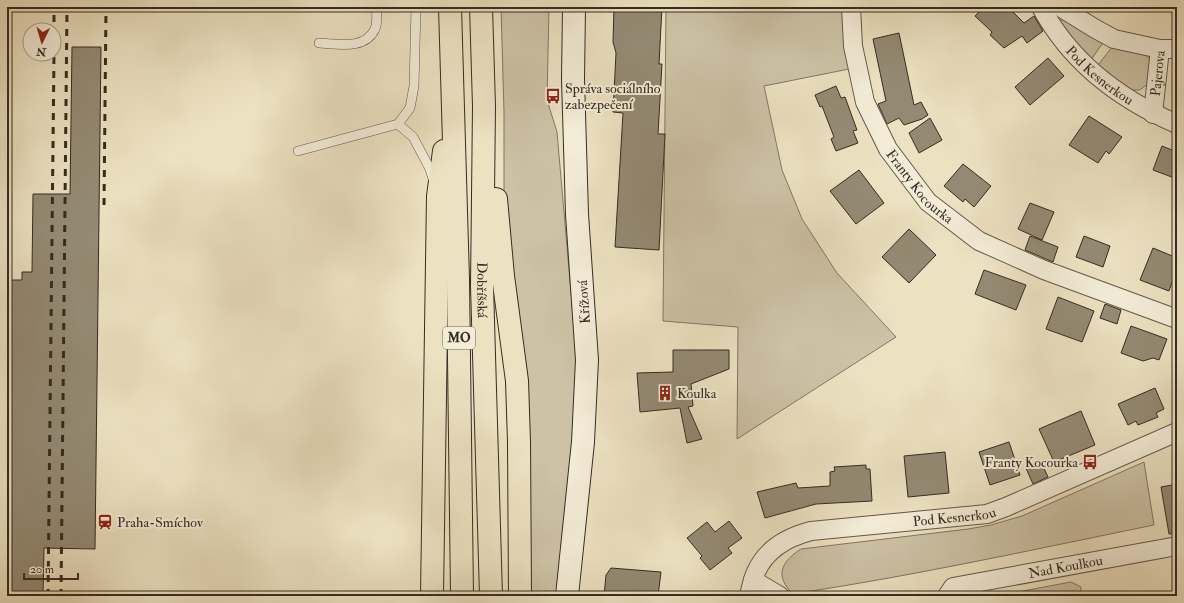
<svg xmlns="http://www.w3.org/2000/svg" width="1184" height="603" font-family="'IM FELL Double Pica',serif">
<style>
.green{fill:#cdc2a6;stroke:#817764}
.building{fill:#948a74;stroke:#352c21}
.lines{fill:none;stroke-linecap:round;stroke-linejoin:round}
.lane-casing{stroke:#635949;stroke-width:10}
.street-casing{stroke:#635949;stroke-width:20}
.secondary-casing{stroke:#352c21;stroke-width:24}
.highway-casing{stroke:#352c21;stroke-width:24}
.lane{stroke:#f3ecd7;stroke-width:9}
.street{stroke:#f3ecd7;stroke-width:18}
.secondary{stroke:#f3ecd7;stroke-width:22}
.highway{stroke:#ece1c1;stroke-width:22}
.rail{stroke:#352c21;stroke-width:3;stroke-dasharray:7 7;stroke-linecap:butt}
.labels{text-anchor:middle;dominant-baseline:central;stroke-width:4;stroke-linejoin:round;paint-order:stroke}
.shield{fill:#f3ecd7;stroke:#6e6658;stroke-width:1}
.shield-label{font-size:13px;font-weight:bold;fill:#352c21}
.street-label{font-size:14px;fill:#352c21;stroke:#f3ecd7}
.poi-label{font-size:14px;fill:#352c21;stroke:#f3ecd7;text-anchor:start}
</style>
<rect width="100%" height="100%" fill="#ece1c1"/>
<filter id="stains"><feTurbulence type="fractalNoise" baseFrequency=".005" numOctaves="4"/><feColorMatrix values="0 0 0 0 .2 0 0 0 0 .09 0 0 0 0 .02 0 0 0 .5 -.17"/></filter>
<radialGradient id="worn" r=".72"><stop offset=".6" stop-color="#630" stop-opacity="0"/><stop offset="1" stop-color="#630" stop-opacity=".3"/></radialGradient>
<path class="green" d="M501,7H549L547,100L557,132L576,350L578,383L558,596H530L504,197V112Z
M666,7H843L844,41L849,69L764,86L782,170L802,219L837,273L896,337L737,439L738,327L663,321Z
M1063,19L1083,32L1104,41L1091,60L1078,47L1060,22Z
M1113,46L1146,55L1152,62L1149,83L1140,90H1132L1127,88L1098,65Z
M1144,462L1154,525C1036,549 918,575 799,593L790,591C774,573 784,560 801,549L968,529L991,525L1022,516Z
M1071,582L1081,587L1080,596H996Z"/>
<path class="building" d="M614,7H662L659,64H662L658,134H665L659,250L615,247L623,113L613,112L616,53L613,42Z
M984,7H1008L1024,23L1034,16L1043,31L1027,43L1022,36L1004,48L990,35L992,32L975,16Z
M899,33L914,105L921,102L928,115L922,119L904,125L899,118L887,124L878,104L886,101L873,39Z
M72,47H101L95,549L44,548L43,596H7V280H22V272H32L33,194H70Z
M1048,58L1064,76L1030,105L1015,87Z
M836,86L841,98L845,97L857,130L853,131L858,143L836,151L831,139L834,137L822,106L820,107L815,95Z
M1089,116L1122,137L1109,154L1106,151L1098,163L1069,145Z
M930,118L942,140L919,153L909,133Z
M1162,146L1177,152V179L1153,170Z
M963,164L991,186L974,207L965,199L963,202L944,186Z
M859,170L884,203L856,224L830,191Z
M1030,203L1054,212L1042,240L1018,229Z
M909,229L936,255L909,283L882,257Z
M1030,236L1058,247L1053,262L1025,250Z
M1084,236L1110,246L1103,267L1076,257Z
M1153,248L1177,258V281L1173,279L1169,291L1140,280Z
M984,270L1026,285L1016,310L975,294Z
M1058,297L1094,311L1082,342L1046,329Z
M1105,304L1121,310L1117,324L1100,318Z
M1131,326L1167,339L1159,360L1153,358L1143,361L1121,353Z
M673,350H729V369L691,384L693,406L688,407L702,439L687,443L680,408L640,412L637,373L673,372Z
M1155,388L1164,409L1156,413L1158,417L1138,425L1136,421L1128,425L1118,404Z
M1081,411L1095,445L1054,462L1039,429Z
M1009,442L1020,475L990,485L979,452Z
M945,452L949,493L908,497L904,456Z
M1040,460L1048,477L1033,484L1025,466Z
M866,465V469H870L872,501L816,504L765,518L757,492L796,483L798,488L830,486V472L835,471L834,467Z
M1177,484V534H1169L1161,487Z
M729,521L742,538L728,548L732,553L710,570L700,558L702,556L687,538L707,522L715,532Z
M611,568L661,572L658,596H604L606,575Z"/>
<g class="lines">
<defs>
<path id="lane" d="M416,7L414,86L410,108L398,124L413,137L430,169L434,182
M319,43C339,44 365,50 375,29C378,23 376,13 377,7
M298,151L398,124"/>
<g id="street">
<path id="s1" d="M851,7L853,46L865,102L888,149L928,202L979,241L1044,270L1177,319"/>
<path id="s2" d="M1041,7C1071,63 1119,99 1177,124"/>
<path d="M1060,7L1094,28L1114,39L1160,49"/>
<path id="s3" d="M1153,114L1160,49H1177"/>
<path d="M753,580L780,596"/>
<path id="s4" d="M749,596C751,588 752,580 756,572C766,549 788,537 811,531L987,514L1006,507L1177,432"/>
<path id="s5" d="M947,596L953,587L1177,546"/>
</g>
<path id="secondary" d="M567,596L583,442L587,360L577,214L573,79L574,7"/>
<g id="highway">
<path d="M450,7L458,279L462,596"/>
<path id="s6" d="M481,7L484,106L482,286L491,596"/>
<path d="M496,199L503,276L517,381L519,442L520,596"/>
<path d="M432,596L438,196L444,151"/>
</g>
</defs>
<use href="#lane" class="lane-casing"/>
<use href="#street" class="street-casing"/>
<use href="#secondary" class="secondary-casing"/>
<use href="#highway" class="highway-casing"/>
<use href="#lane" class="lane"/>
<use href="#street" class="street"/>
<use href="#secondary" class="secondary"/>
<use href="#highway" class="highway"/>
<path class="rail" d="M54,50V7
M104,205L106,7
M48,596L54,54
M61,596L67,7"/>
</g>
<defs>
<symbol id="bus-bare" viewBox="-9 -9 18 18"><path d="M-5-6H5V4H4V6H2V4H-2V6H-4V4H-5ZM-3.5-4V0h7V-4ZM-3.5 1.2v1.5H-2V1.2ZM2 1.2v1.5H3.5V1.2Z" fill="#8f2418" stroke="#f3ecd7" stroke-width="2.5" paint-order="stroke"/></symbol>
<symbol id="building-bare" viewBox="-9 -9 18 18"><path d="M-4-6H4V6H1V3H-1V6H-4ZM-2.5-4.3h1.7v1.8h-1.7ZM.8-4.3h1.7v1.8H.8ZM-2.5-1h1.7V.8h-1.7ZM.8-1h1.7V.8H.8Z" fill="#8f2418" stroke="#f3ecd7" stroke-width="2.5" paint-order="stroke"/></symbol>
<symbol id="station-bare" viewBox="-9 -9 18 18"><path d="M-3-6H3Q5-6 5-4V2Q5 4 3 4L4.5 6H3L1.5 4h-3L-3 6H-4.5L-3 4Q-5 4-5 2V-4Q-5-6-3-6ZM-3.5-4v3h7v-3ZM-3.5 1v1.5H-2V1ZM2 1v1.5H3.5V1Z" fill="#8f2418" stroke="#f3ecd7" stroke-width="2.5" paint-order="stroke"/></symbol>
</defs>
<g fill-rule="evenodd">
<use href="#bus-bare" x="542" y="85" width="22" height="22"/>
<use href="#building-bare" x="654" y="382" width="22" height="22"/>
<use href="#bus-bare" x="1079" y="451" width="22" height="22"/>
<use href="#station-bare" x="94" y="511" width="22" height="22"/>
</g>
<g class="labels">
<rect class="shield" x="443" y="327" width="32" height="22" rx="3"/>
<g class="shield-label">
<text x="459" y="338">MO</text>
</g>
<g class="street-label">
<text stroke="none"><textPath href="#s2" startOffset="91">Pod Kesnerkou</textPath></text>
<text stroke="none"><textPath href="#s3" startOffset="41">Pajerova</textPath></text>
<text stroke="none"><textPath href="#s1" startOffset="198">Franty Kocourka</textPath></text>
<text stroke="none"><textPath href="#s6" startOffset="283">Dobříšská</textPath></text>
<text transform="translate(584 302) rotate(-94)">Křížová</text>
<text stroke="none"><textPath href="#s4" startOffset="240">Pod Kesnerkou</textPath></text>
<text stroke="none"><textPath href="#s5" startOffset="125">Nad Koulkou</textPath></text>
</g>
<g class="poi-label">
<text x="565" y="88">Správa sociálního<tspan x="565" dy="16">zabezpečení</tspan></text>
<text x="677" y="393">Koulka</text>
<text x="1078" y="462" text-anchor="end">Franty Kocourka</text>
<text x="117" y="522">Praha-Smíchov</text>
</g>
</g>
<rect width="1184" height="603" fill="none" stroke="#ece1c1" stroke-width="24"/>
<rect x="8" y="8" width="1168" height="587" fill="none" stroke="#352c21" stroke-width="2"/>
<rect x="12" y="12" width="1160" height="579" fill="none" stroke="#352c21"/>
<g transform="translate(42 42) rotate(185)"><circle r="19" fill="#f3ecd7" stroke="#a79f8e"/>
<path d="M0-3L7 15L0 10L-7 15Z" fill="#8f2418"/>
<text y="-6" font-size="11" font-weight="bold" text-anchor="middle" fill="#352c21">N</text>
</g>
<path d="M24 573v6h54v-6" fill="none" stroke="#352c21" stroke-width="2"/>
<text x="30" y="573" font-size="12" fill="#352c21" stroke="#f3ecd7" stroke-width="3" paint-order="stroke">20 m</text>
<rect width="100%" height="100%" filter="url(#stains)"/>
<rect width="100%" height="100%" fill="url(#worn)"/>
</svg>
